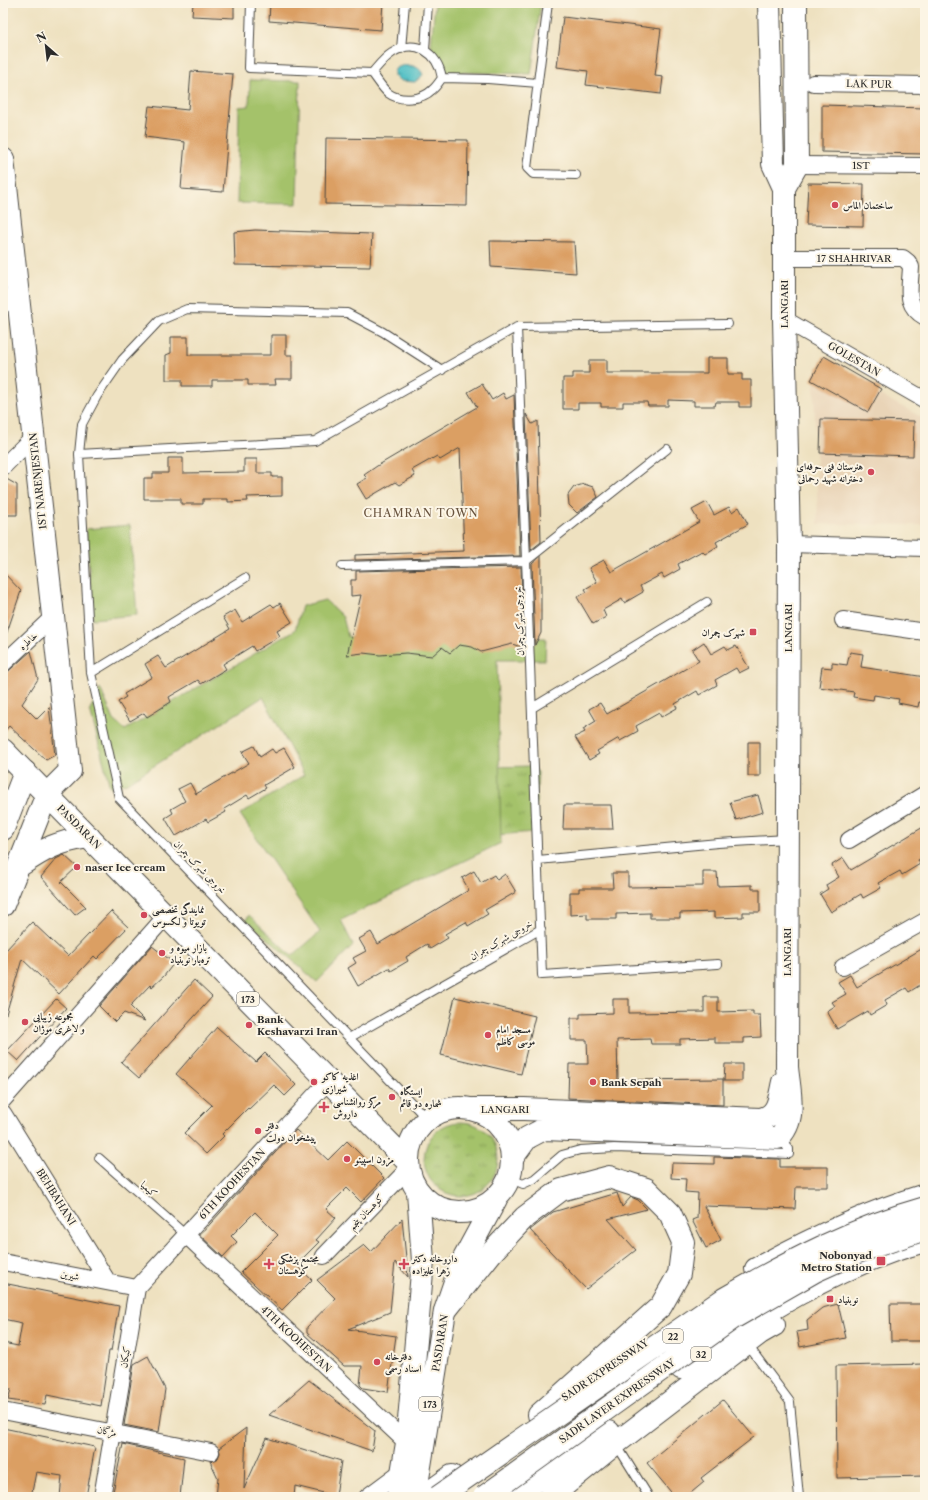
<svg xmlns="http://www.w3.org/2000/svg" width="928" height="1500" font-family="'Libre Caslon Text',Amiri,serif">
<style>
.built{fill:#e9d4b7}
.grass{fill:url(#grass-tufts);stroke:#68764a}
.garden{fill:#a4c26a;stroke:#68764a}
.water{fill:url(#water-ripples);stroke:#3e7578}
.building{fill:#db9f64}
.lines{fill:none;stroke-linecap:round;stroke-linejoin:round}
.service-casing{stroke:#484641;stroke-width:10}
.minor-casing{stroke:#484641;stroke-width:18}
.secondary-casing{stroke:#484641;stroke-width:24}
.primary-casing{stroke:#484641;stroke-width:24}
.trunk-casing{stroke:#484641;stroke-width:24}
.service{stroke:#fff;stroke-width:8}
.minor{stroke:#fff;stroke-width:16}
.secondary{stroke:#fff;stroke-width:22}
.primary{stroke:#fff;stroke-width:22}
.trunk{stroke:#fff;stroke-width:22}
.trunk-bridge-casing{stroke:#484641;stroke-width:24;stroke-linecap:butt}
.trunk-bridge{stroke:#fff;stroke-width:22}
.poi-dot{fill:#d1495b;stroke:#fcf5e5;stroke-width:1.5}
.labels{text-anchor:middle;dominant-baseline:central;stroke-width:4;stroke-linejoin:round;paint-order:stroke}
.shield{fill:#fcf5e5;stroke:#6a6863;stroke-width:1}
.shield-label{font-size:9px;font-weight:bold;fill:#2b2b2b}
.street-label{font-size:10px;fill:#2b2b2b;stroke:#fcf5e5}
.poi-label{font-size:10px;font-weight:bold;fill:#2b2b2b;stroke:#fcf5e5;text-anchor:start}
.neighbourhood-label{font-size:11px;letter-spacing:1px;fill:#69543f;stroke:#fcf5e5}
</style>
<defs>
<pattern id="grass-tufts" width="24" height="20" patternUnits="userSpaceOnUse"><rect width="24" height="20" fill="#a4c26a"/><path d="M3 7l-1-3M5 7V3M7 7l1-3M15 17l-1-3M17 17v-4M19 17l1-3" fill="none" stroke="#869e57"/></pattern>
<pattern id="water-ripples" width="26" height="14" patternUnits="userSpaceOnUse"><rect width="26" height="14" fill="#50bfc5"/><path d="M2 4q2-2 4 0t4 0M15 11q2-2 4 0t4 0" fill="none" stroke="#439ba0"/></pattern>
</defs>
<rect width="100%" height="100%" fill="#fcf5e5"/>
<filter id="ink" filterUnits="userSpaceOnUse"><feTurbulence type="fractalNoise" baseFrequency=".025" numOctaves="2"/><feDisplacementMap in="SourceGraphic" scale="8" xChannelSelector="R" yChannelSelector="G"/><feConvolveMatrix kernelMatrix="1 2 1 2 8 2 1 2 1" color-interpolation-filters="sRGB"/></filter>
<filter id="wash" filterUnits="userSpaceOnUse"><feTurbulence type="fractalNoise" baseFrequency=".012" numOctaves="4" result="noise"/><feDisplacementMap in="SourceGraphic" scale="16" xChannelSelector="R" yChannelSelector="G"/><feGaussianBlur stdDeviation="0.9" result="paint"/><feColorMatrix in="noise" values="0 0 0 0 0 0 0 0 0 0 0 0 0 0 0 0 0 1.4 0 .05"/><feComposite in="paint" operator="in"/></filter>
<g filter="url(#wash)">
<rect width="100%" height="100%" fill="#eee1c0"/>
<path class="built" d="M824,365L925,419V525L818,524L814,384Z"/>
<path class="grass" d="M530,766L538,772L534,832L484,836L454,768Z
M424 1159a37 37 0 1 1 74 0a37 37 0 1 1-74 0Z"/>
<path class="garden" d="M435,3H541L531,74L446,72L431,46Z
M250,80L300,81L297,204L237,203L239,107L249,106Z
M130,525L137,615L93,619L86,529Z
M325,600L343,617L348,637L546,638L545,660H497L501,843L341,920L353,945L317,982L246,920L249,915L292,956L320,932L240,814L304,775L263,697L127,783L110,787L90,710L100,688L114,720L125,730L295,630L302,606Z"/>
<path class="water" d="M404,65C412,65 421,67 423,75L415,82L401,81L394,76V71L396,68Z"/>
<g id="blocks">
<path class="building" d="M193,3H234V18L192,16Z
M270,3H383L381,30L269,21Z
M563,17L661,29L655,76L663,77L661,94L586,85L588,71L557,67Z
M191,71L233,74L223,192L181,189L185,142L145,137L149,106L188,110Z
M822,105L925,108V154L822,152Z
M326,138L468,140L467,206L325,204Z
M808,183L864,184L863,226L806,225Z
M255,230L372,234L370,267L235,265L234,232Z
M490,241L574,242L576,273L491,267Z
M271,335H286V355H292V379H275L276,385H248V380H212V386H182V380H166V355L171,353V337H188V355H271Z
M824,356L881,389L868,412L811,380Z
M707,358H728V374H742V380H751V407H739V402H716L715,406H694V401L668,400V406H648L647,402H623V407H601V403H578V409H563V378H573V373H589V360H607V373H707Z
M482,384L492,400L503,393L506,399L514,395L520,556L355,560V555L464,551L460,448L440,460L437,456L412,470L415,476L399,485L395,482L366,499L357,484L367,478L364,475L377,466L477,407L468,392Z
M526,414L532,424L538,421L541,542L531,550Z
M821,419L914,421L913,456L820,453Z
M168,458H183V473L244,472V459H257V473H272V477H282V496L247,497L248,501L228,502V499H203V504H181V499H144V478H153V473H168Z
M3,477L17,485V515H3Z
M584,484L593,487L598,497L577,513L569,505L568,495L574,487Z
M707,502L714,515L729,507L732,512L739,507L748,524L716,542L718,546L705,554L702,551L678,564L680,569L664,578L662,574L640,586L643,592L624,603L622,599L603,610L606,617L593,624L577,597L587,592L585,589L597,582L589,568L604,560L611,572L699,522L692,510Z
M541,556V633L535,645L532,564Z
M521,567L524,648L512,644L481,652L472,647L459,645L450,653L442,647L432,656L406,653L380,655L363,653L347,655L361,595L351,596V580H356V571Z
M3,572L21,591L5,638H3Z
M280,603L292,622L277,631L280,636L255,651L252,646L223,664L226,669L201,684L198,680L169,697L171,702L147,717L144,713L130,721L118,702L126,697L124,694L152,677L145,664L158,656L166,668L230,629L223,617L235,610L242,622L271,604L274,607Z
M704,642L711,654L725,646L728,650L736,646L749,668L739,673L736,668L715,680L717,685L699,695L697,691L675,704L677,708L661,717L659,713L636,726L638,731L620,741L619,738L597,751L599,754L589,760L575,737L585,732L583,729L596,721L589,709L600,703L607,714L699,661L692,650Z
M31,651L38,679L22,704L37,719L49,707L55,755L46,760L9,726L3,733V676Z
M850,652L863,654L861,667L925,677V703L919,702L918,707L898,703L899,699L874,695L873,700L853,697L854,692L819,687L822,667L832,668V663L847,665Z
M748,742H760V776H748Z
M254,746L260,757L272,749L275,753L284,748L295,767L264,785L266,788L249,798L247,795L224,809L226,812L208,822L206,819L176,836L165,818L173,813L171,809L185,801L178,789L190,783L196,794L249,763L242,752Z
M758,795L763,812L736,820L730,802Z
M564,805H611L613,829H563Z
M925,826V856L918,860L920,864L902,875L900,871L878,883L881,888L863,898L861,894L831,912L820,894L828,889L826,885L839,877L832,865L843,858L851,870Z
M64,855L77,867L61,882L86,907L75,915L41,877L56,859Z
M474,871L481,883L494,875L497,880L505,874L516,892L485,910L488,914L468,926L466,922L445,934L448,938L430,949L427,944L406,957L408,961L391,971L389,968L358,986L348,968L356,963L353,958L366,951L359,939L371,932L378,944L469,890L462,878Z
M703,872H717L718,886L752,885V889H760V912H743V917L714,918V912L680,913V918H650V913L616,914V919H587V914L570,915V892H579V888H613L612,873H628V887L703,886Z
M111,911L128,927L97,959L94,956L59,994L22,959L6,1014L3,1013V957L5,951L32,922L68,956Z
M152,946L174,963L164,976L152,987L150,985L130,1006L145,1021L124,1013L115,1022L99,1006Z
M925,947V982L909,992L906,988L885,1000L887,1005L870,1015L868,1011L837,1029L827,1011L835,1006L832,1002L846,994L838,982L850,975L857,987Z
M194,980L212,997L139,1078L121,1062Z
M455,997L535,1016L521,1074L441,1055Z
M704,997H718V1012L753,1011V1015H760L761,1037L744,1038V1043H715V1038L680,1039V1044H651L650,1039L617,1040L618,1080L723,1079V1105L568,1098L569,1064H588L587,1040H571V1018H580V1014L613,1013V999H629V1013L704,1012Z
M56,999L66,1008L18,1061L7,1051Z
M217,1027L256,1062L265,1053L296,1085L285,1096L274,1085L249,1109L248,1108L222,1134L224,1136L206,1154L184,1133L212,1105L176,1074Z
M725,1064H742V1081H724Z
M296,1130L328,1160L347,1141L384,1178L361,1202L347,1188L326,1209L336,1218L316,1240L319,1242L296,1265L312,1280L282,1310L241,1272L278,1235L255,1212L231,1236L237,1242L223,1257L200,1235Z
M714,1157L780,1159V1167H828V1187H796L795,1209L704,1206L721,1240L706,1248L692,1220L697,1218L698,1193L685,1192L686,1179L671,1178L672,1163L714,1164Z
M617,1193L622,1207L631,1197L638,1200L647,1209L608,1219L636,1250L586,1289L530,1230L553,1212Z
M402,1219L408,1277L395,1262L390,1312L348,1329L396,1336L388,1392L363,1388L360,1385L362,1366H344L307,1333V1327L335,1298L317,1280L364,1245L371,1252Z
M3,1283L119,1306L111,1351H109L101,1406L47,1395L45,1405L8,1400L11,1389L3,1387V1343L18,1346L22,1323L3,1319Z
M838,1304L846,1338L800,1347L797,1332L808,1330L807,1320L822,1308Z
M890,1304H925V1341H891Z
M148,1356L165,1389L159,1432L124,1425L134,1364Z
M925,1364V1476L837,1478L836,1366Z
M309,1380L375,1431L372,1451L269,1415Z
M723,1400L754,1437L701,1478L704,1482L686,1497H675L647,1463Z
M3,1428L95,1447L86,1497H60L62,1476L36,1472L31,1497H3Z
M246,1428L244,1489L267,1438L341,1461L336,1496L295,1486L294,1497H216L218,1478L210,1461L218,1458L220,1453L219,1448Z
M123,1444L184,1458L180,1497H112Z"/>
</g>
</g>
<g filter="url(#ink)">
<use href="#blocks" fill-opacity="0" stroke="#484641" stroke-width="1"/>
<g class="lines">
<defs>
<path id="service" d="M251,3L249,68L372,73C377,79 382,88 388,93C400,102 422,100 432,90C436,87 439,82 442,78L488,79L538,83
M548,3L527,168L533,174L576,175
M401,49L405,3
M425,50L428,3
M372,73C378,66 384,58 392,53C415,37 438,53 442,78
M517,327L542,975L718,964
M79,454L315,441L517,327L728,324
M342,566L526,561L667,449
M91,673L245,578
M532,708L707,602
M538,860L718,843L787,839
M349,1038L541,929
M427,1119L119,798L91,673L79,454L82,424L97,396L122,360L159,321L187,309L347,313L383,332L442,370
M99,1158L186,1235
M513,1167L516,1181L523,1184L534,1179L562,1155L580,1150L614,1148L789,1154V1149L779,1138
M747,1344L790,1402L799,1497
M616,1444L649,1497"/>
<path id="minor" d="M813,83L925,85
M797,165L925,166
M785,258H903L908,262L911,267C910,290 904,305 925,317
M3,305L17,291
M784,319L925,400
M3,467L33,437
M789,544L925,548
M843,620L925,632
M3,664L53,617
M849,840L925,794
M843,967L925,921
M3,1100L166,916
M3,1113L108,1282
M186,1235L407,1443
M324,1256L409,1168
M3,1262L137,1288
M3,1411L211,1452
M102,1497L137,1288L328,1081
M367,1497L402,1471"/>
<path id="secondary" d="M3,159L70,771L47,794L3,905
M784,188L797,165L796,3
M3,829L25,772
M19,866C46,848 57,842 89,837
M474,1109H524L760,1119C779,1116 779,1098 783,1082
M513,1157L527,1138L544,1129L778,1138C798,1120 789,1090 787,1067L789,544L784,319V188L773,164L769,3"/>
<path id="primary" d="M3,750L408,1162
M408 1160a52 52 0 1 1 104 0a52 52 0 1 1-104 0Z
M398,1497L407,1443L423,1261L418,1192
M415,1497L445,1311L461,1264L496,1199"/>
<path id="trunk" d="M756,1269C810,1239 866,1213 925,1195
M445,1311L492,1252L525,1217L561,1190L609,1177L646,1189L670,1213L683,1242L679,1274L661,1306L539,1415
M681,1368C757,1317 836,1265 925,1241
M423,1497L452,1476
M512,1497L609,1432
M550,1497L615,1444L760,1333L774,1325"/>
</defs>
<use href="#service" class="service-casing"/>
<use href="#minor" class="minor-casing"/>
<use href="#secondary" class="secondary-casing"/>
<use href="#primary" class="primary-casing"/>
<use href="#trunk" class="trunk-casing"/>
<use href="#service" class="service"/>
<use href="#minor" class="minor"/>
<use href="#secondary" class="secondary"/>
<use href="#primary" class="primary"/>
<use href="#trunk" class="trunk"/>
<defs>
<path id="trunk-bridge" d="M438,1497L724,1299C788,1262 853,1228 925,1208
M484,1497L733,1318L815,1271L855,1253L925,1229"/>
</defs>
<use href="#trunk-bridge" class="trunk-bridge-casing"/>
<use href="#trunk-bridge" class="trunk-bridge"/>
</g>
</g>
<g class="poi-dot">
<circle cx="835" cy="205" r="4"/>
<circle cx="871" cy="472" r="4"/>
<rect x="749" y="628" width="8" height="8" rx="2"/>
<circle cx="77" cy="867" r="4"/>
<circle cx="144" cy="915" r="4"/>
<circle cx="162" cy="953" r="4"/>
<circle cx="25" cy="1022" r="4"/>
<circle cx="249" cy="1025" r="4"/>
<circle cx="488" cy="1035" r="4"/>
<circle cx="314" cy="1082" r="4"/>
<circle cx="593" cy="1082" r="4"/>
<circle cx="392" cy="1097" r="4"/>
<path d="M322 1101h4v4h4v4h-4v4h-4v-4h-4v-4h4z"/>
<circle cx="258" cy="1131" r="4"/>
<circle cx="347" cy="1159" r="4"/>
<rect x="876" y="1256" width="10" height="10" rx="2"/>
<path d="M267 1258h4v4h4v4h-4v4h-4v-4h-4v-4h4z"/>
<path d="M402 1258h4v4h4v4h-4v4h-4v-4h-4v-4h4z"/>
<rect x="826" y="1295" width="8" height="8" rx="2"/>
<circle cx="377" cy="1362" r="4"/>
</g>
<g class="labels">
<g class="shield">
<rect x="237" y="992" width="22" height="14" rx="3"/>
<rect x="663" y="1329" width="20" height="14" rx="3"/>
<rect x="691" y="1347" width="20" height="14" rx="3"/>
<rect x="419" y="1397" width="22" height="14" rx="3"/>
</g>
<g class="shield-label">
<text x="248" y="999">173</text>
<text x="673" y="1336">22</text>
<text x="701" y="1354">32</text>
<text x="430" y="1404">173</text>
</g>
<g class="street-label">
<text transform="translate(869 84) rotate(1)">LAK PUR</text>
<text x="861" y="165">1ST</text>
<text x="854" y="258">17 SHAHRIVAR</text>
<text transform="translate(784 304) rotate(-90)">LANGARI</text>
<text transform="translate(854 359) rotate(30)">GOLESTAN</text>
<text transform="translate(38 481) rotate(-96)">1ST NARENJESTAN</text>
<text transform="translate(519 621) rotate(-92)">خروجی شهرک چمران</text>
<text transform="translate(788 628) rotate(-90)">LANGARI</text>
<text transform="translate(28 641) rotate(-43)">خاطره</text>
<text transform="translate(79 827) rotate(45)">PASDARAN</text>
<text transform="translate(200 867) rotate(46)">خروجی شهرک چمران</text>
<text transform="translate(501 940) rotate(-30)">خروجی شهرک چمران</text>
<text transform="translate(787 952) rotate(-90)">LANGARI</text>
<text x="505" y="1109">LANGARI</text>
<text transform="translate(232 1184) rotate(-47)">6TH KOOHESTAN</text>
<text transform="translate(149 1189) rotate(42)">کیمیا</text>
<text transform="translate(56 1197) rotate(58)">BEHBAHANI</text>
<text transform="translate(366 1212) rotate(-46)">کوهستان پنجم</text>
<text transform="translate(70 1275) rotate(11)">شیرین</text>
<text transform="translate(296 1339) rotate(43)">4TH KOOHESTAN</text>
<text transform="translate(440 1343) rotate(-81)">PASDARAN</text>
<text transform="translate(125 1357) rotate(-81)">کبکان</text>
<text transform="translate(605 1370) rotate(-34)">SADR EXPRESSWAY</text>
<text transform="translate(617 1401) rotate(-35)">SADR LAYER EXPRESSWAY</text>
<text transform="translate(107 1431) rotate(11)">مژگان</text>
</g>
<g class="poi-label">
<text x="843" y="205">ساختمان الماس</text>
<text x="863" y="466" text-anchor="end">هنرستان فنی حرفه‌ای<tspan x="863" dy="12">دخترانه شهید رحمانی</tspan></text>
<text x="745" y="632" text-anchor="end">شهرک چمران</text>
<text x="85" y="867">naser Ice cream</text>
<text x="152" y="909">نمایندگی تخصصی<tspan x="152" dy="12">تویوتا و لکسوس</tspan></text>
<text x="170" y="947">بازار میوه و<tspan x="170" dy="12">تره‌بار نوبنیاد</tspan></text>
<text x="33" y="1016">مجموعه زیبایی<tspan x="33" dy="12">و لاغری موژان</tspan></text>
<text x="257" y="1019">Bank<tspan x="257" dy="12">Keshavarzi Iran</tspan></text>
<text x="496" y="1029">مسجد امام<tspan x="496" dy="12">موسی کاظم</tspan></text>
<text x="322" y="1076">اغذیه کاکو<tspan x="322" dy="12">شیرازی</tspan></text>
<text x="601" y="1082">Bank Sepah</text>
<text x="400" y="1091">ایستگاه<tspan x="400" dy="12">شماره دو قائم</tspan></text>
<text x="333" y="1101">مرکز روانشناسی<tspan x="333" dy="12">داروش</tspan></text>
<text x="266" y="1125">دفتر<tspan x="266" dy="12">پیشخوان دولت</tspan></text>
<text x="355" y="1159">مزون اسپینو</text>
<text x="872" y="1255" text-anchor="end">Nobonyad<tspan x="872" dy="12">Metro Station</tspan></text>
<text x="278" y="1258">مجتمع پزشکی<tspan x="278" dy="12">کوهستان</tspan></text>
<text x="412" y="1258">داروخانه دکتر<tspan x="412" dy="12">زهرا علیزاده</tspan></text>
<text x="838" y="1299">نوبنیاد</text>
<text x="385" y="1356">دفترخانه<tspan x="385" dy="12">اسناد رسمی</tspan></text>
</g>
<g class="neighbourhood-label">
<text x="421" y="513">CHAMRAN TOWN</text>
</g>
</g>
<rect width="928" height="1500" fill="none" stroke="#fcf5e5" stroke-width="16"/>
<g transform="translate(46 46) rotate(332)" stroke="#fcf5e5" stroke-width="3" paint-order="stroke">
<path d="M0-3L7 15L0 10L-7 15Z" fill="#2b2b2b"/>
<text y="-6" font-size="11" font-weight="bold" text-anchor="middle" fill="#2b2b2b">N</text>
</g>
</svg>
